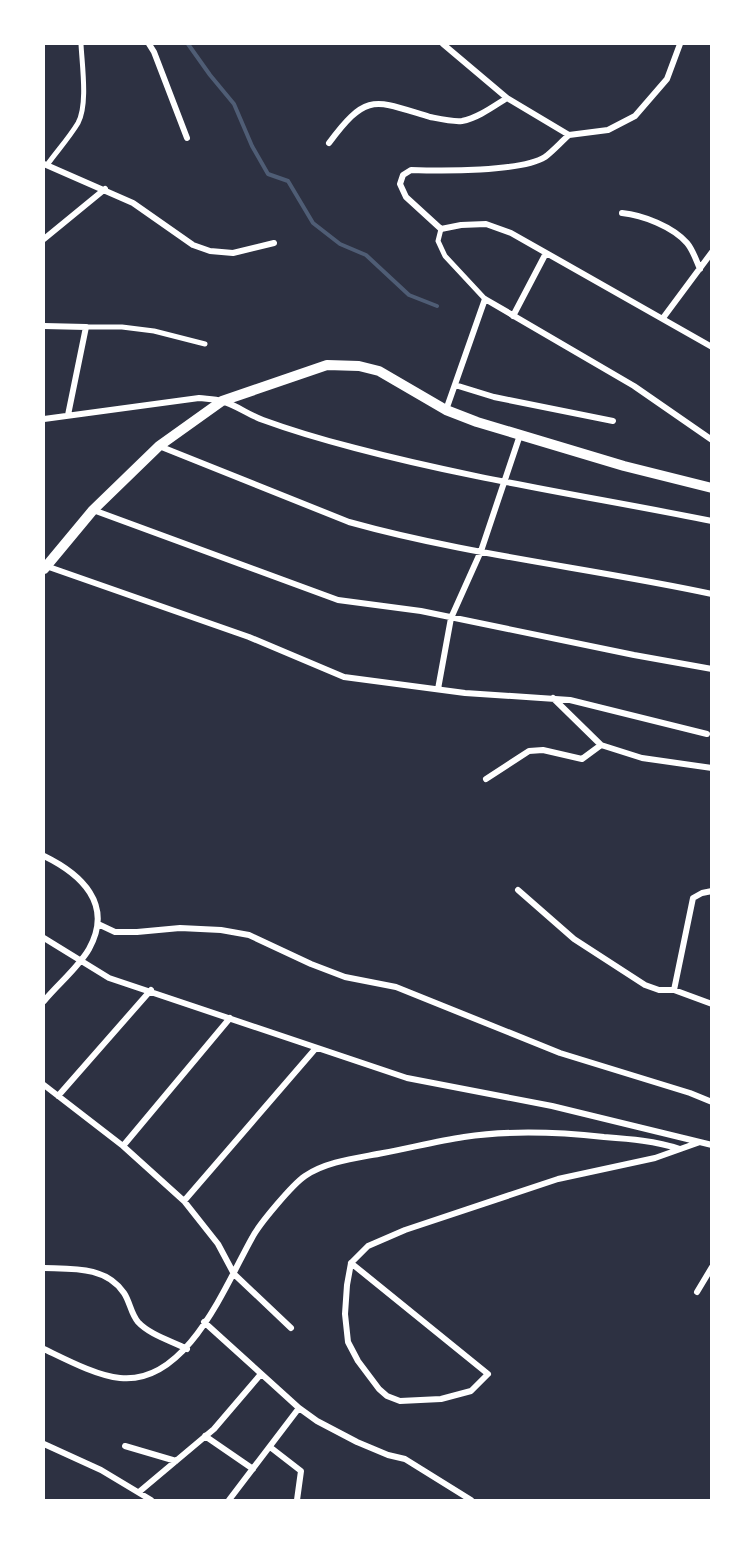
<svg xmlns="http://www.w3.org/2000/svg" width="755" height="1544" font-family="'PT Sans Narrow',sans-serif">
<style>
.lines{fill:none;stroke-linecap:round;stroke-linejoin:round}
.stream{stroke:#4f5d75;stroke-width:4}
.pedestrian{stroke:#fff;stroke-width:5}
.minor{stroke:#fff;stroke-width:6}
.tertiary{stroke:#fff;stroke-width:10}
</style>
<rect width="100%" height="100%" fill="#2d3142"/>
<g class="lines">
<path class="stream" d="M188,44L210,75L234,104L252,146L268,174L288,181L313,223L340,244L366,255L409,295L437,306"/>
<path class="pedestrian" d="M47,165C57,151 69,138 78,123C88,105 82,65 81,44
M441,229L438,241L445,256L485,299
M86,327H122L154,331L205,344"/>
<path class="minor" d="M149,44L154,52L187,138
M443,44L507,98L569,135L608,130L635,116L667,79L680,44
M569,135C561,142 553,151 545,157C521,172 441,171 411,170L403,175L400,184L406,197L441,229L461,225L486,224L511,233L712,347
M329,143C367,92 374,100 430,117C440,119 453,122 462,121C478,118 494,106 507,98
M44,164L133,203L193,245L210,251L233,253L274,243
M622,213C643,215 673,227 687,243C693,250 696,260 700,269
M44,239L105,189
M513,316L546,253
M663,318L712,252
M44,326L86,327L68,415
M455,385L494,397L613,421
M446,410L485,299L634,386L712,440
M44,419L199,398C207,399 215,399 222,401C236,405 249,415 263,420C293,431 324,440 355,448C472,479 592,497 712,521
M159,446L349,522C467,555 591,568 712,594
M93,510L338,600L421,611L634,655L712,669
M46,566L249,637L344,677L465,693L570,700L707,734
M438,689L451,618L481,551L520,435
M553,698L601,745L642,758L712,768
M486,779L529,751L543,750L582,759L601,745
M44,856C81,874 114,904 89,949C78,968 58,984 44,1001
M518,890L574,939L645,985L659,990H674L712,1004
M98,924L115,932H137L180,928L221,930L249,935L311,964L345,977L396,987L560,1053L690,1093L712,1102
M44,938L109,978L407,1078L552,1106L712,1145
M674,990L693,898L702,893L712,891
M44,1085L123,1146L184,1201L218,1244L234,1274L291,1328
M58,1096L151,990
M123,1146L230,1018
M184,1201L316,1048
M351,1263L488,1374L471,1391L441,1399L400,1401L387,1396L379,1389L358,1361L348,1342L345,1314L347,1285L351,1263L368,1246L405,1230L558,1179L655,1158L700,1142
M44,1268C72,1269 106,1266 124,1293C130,1302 131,1314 138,1322C150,1335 172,1341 187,1349
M697,1292L712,1267
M204,1322L299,1408L317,1421L357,1442L388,1455L405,1459L471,1500
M44,1349C65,1359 97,1376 120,1378C187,1385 225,1286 252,1238C259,1224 293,1184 305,1176C327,1161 358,1158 383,1153C410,1148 437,1141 464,1137C510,1130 558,1132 604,1137C631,1139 655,1141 680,1149
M205,1436L253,1469
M44,1444L101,1470L151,1500
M125,1446L176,1461
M270,1447L301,1471L297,1500
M139,1492L214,1429L261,1374
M229,1500L299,1408"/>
<path class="tertiary" d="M44,569L93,510L159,446L222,401L327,365L359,366L379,371L446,410L477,422L624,466L712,488"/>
</g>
<rect width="755" height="1544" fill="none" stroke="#ffffff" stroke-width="90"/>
</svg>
